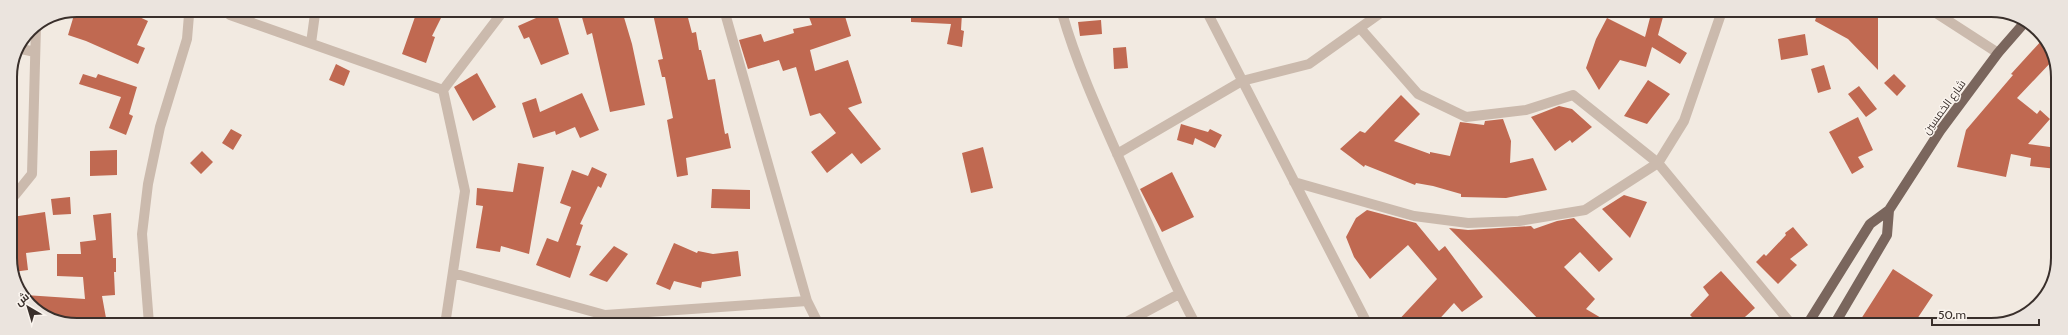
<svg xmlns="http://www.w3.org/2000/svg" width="2068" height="335" font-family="Cabin,Cairo,sans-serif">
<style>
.building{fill:#c06951}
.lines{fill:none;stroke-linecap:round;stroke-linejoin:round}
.street{stroke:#cbbaad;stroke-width:10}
.primary{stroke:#7a665d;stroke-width:10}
.labels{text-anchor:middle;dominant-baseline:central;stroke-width:3;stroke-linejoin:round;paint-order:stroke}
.street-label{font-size:11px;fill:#392f2b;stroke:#faf4ee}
.rim{fill:none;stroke:#392f2b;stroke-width:2}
</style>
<rect width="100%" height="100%" fill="#f2eae1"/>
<path class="building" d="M1818,11H1841L1878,17V70L1848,39L1815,21Z
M818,13H844L851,36L810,50L815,71L848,60L862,103L848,108L881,149L861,164L852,153L827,173L811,152L836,133L820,113L810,116L796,67L783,71L779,60L748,69L739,40L761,34L764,42L794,33L793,29L812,25L809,17Z
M911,13H962L961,30L964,31L962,47L947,44L951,24L911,22Z
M416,14H443L432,36L435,37L426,63L402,54Z
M545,14H557L569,54L541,65L529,37L524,39L518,26Z
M581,14H623L632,44L645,105L610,112L592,33L587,35Z
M653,14H687L692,33L696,32L699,50H701L708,80L715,79L725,134L728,133L731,148L686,158L688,175L677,177L667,120L673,118L665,77H662L658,60L663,59Z
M1651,14L1663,17L1658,35L1687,53L1680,64L1652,47L1646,67L1620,60L1599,90L1586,68L1596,39L1607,18L1645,37Z
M74,15H135L148,21L137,45L145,48L138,64L86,41L68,35Z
M1101,20L1102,34L1080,36L1078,22Z
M1805,34L1808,55L1781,60L1778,39Z
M2043,39L2054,59L2017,98L2037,114L2040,110L2050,119L2028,144L2057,148V169L2030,166L2031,158L2011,154L2006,177L1957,167L1966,130L2013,75L2011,74Z
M1126,47L1128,68L1114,69L1113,48Z
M336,64L350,71L344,86L329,80Z
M1824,65L1831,89L1818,93L1811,69Z
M477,73L496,107L473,121L454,87Z
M83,74L96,78L98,74L137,87L129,114L133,116L126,135L109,128L121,97L79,84Z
M1894,74L1906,86L1897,96L1884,83Z
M1648,80L1670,94L1647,124L1624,116Z
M1859,86L1877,109L1866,117L1848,94Z
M582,93L599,130L580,138L575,127L556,135L555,131L533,138L522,103L536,98L540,112Z
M1401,95L1420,114L1394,141L1430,154V152L1450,156L1460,122L1484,125L1485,121L1503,119L1511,141L1510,163L1533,158L1547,190L1506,198L1461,197V194L1433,186L1416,183L1415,185L1365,165L1364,167L1340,149L1360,131L1365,133Z
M1559,106L1572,109L1592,127L1572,143L1570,140L1555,151L1531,117Z
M1858,117L1873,150L1858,157L1864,167L1852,174L1829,132Z
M1181,124L1208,132L1210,129L1222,135L1215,148L1195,138L1193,145L1177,140Z
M231,129L242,135L233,150L222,143Z
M983,147L993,188L971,193L962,153Z
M117,150V175L90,176V151Z
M202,151L213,162L201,174L190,163Z
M518,163L544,167L529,254L501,246L500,252L476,248L483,206L476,205L477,188L513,192Z
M592,167L607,174L601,188L598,186L580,224L583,225L576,245L581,246L570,278L536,265L547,238L558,242L571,207L560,203L572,170L588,176Z
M1172,172L1194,217L1162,232L1140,189Z
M712,189L750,190V209L711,208Z
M1624,195L1647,202L1630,238L1602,209Z
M70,197L71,214L53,215L51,199Z
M1367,210L1416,223L1439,251L1445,246L1483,297L1462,312L1454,303L1434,325H1394L1437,279L1408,245L1370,279L1354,257L1346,237L1356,218Z
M45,212L50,250L26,253L28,270L13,272L12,217Z
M111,213L113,258H116V272H114L115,295L102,296L106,318L69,324L33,308L25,295L85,299L83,277L57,276V254H81L80,242L96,240L93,215Z
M1574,218L1613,259L1599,272L1580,252L1564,267L1595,299L1586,309L1613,325H1544L1449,228L1468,230L1531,226L1534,229L1557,221Z
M1793,227L1808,245L1790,259L1797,265L1778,284L1756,262L1764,254L1766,256L1786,235L1785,233Z
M674,243L697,253L698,251L713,254L738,251L741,276L702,282L701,288L674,281L670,290L656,284Z
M614,246L628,254L607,282L589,275Z
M1893,269L1933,295L1913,325H1870L1861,319Z
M1721,271L1755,308L1736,325H1700L1690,315L1709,295L1703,287Z"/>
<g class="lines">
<path class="street" d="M1933,11L1998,53
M1207,12L1368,325
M1062,13C1079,72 1106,128 1131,185C1152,232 1171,280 1196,325
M230,15L443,90L465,191L445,325
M1360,28L1418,94L1466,117L1526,110L1573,95L1658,163L1792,325
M311,43L315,14
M17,48L35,52
M443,90L501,14
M1117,154L1242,81L1309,64L1382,12
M1294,182L1414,216L1468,223L1519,221L1585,210L1658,163L1684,121L1722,11
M11,194L15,195L32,174L36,26
M453,273L605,315L807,301L725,13
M807,301L819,325
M149,324L142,234L148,184L160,127L187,39L189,15
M1121,325L1179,294"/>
<path class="primary" d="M1807,325L1870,224L1889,210L1940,131L1998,53L2025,22
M1834,325L1887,235L1889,210"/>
</g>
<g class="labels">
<g class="street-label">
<text transform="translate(1944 107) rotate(-54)">شارع الخمسين</text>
</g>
</g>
<path d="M0 0H2068V335H0ZM77 17H1991A60 60 0 0 1 2051 77V258A60 60 0 0 1 1991 318H77A60 60 0 0 1 17 258V77A60 60 0 0 1 77 17Z" fill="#ebe4de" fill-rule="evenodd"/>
<path class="rim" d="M77 17H1991A60 60 0 0 1 2051 77V258A60 60 0 0 1 1991 318H77A60 60 0 0 1 17 258V77A60 60 0 0 1 77 17Z"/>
<g transform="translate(28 307) rotate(322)" stroke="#faf4ee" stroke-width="3" paint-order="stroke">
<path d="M0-3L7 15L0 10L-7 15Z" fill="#392f2b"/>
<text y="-6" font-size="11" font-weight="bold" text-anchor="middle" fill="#392f2b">ش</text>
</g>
<path d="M1932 319v6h107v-6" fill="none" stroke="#392f2b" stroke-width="2"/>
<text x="1938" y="319" font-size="12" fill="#392f2b" stroke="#faf4ee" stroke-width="3" paint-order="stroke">50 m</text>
</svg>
